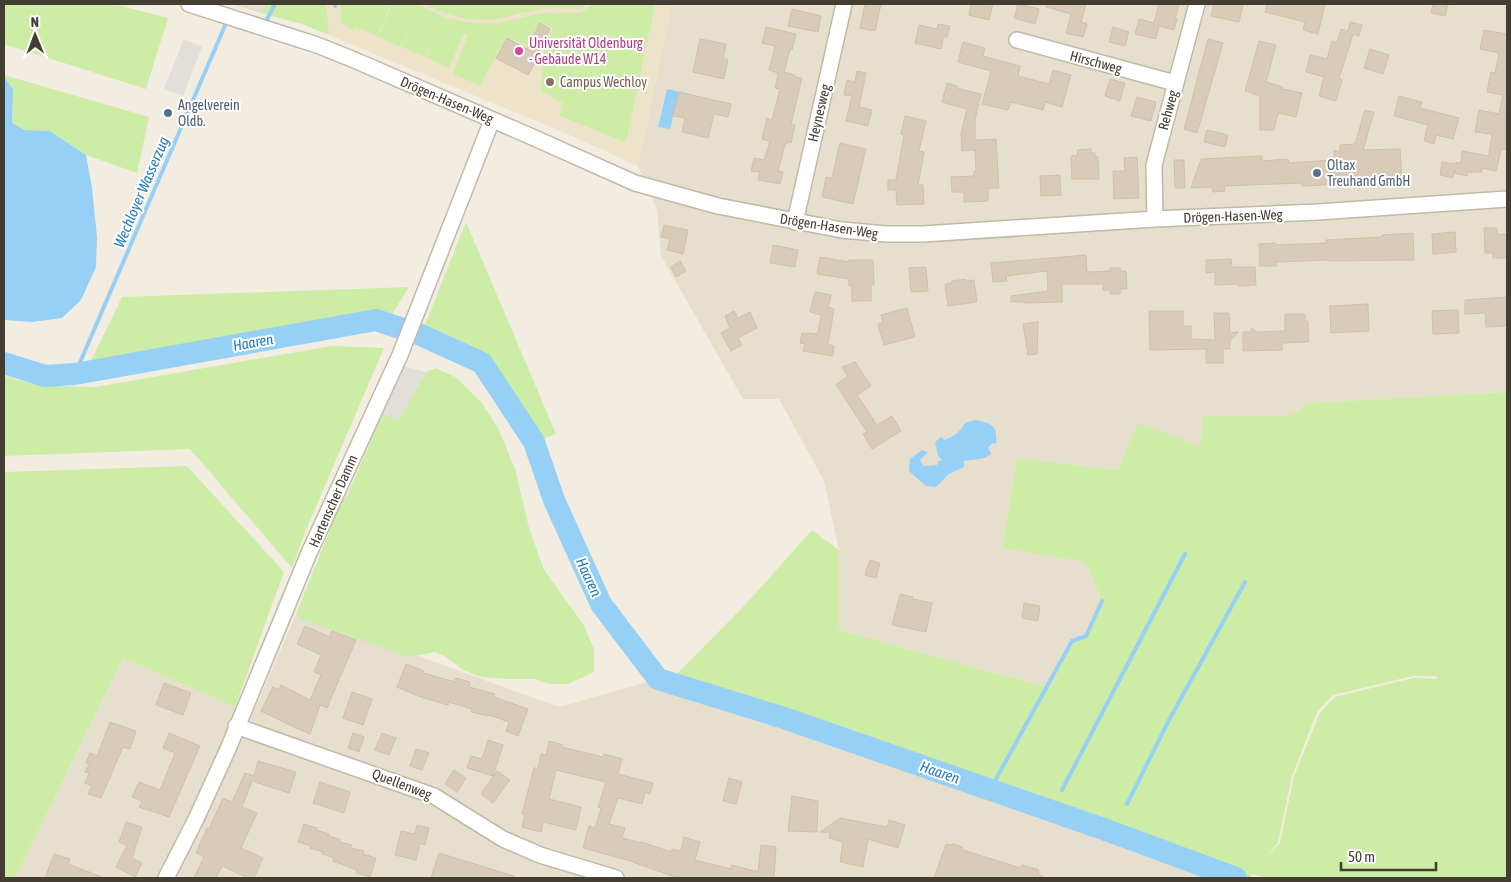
<svg xmlns="http://www.w3.org/2000/svg" width="1511" height="882" font-family="'Asap Condensed',sans-serif">
<style>
.residential{fill:#e7dfce}
.education{fill:#ede3c9}
.green{fill:#cdeca5;fill-rule:evenodd}
.parking{fill:#e2dfdb}
.water{fill:#96d0f7}
.lines{fill:none;stroke-linecap:round;stroke-linejoin:round}
.stream{stroke:#96d0f7;stroke-width:4}
.river{stroke:#96d0f7;stroke-width:22}
.building{fill:#d8cbb8;stroke:#d0c0a8}
.street-casing{stroke:#c1b8a6;stroke-width:18}
.street{stroke:#fff;stroke-width:15}
.hotel-dot{fill:#d1479c;stroke:#fff;stroke-width:2}
.education-dot{fill:#8d6e63;stroke:#fff;stroke-width:2}
.service-dot{fill:#5c6f8a;stroke:#fff;stroke-width:2}
.labels{text-anchor:middle;dominant-baseline:central;stroke-width:4;stroke-linejoin:round;paint-order:stroke}
.hotel-label{font-size:14px;fill:#b23c85;stroke:#fff;text-anchor:start}
.street-label{font-size:14px;fill:#443d32;stroke:#fff}
.education-label{font-size:14px;fill:#785e54;stroke:#fff;text-anchor:start}
.service-label{font-size:14px;fill:#4e5e75;stroke:#fff;text-anchor:start}
.water-label{font-size:15px;font-style:italic;fill:#227bb9;stroke:#fff}
</style>
<rect width="100%" height="100%" fill="#f3ede1"/>
<path class="residential" d="M232,4H266L261,13Z
M672,4H1507V392L1309,403L1300,410L1287,416H1203L1200,446L1138,424L1118,470L1017,458L1002,547L1085,562L1102,601L1086,636L1072,642L1050,688L839,630V550L824,481L779,399H743L661,256L657,210L638,166Z
M297,612L559,707L658,679L1130,838L1236,878H15L123,658L235,707L255,709Z"/>
<path class="education" d="M266,4H672L638,166L558,130L302,24L261,13Z"/>
<path class="green" d="M4,4H114L168,18L146,89L4,44Z
M266,4H326L329,35L302,24L261,13Z
M341,4H391L377,36L355,27L353,30L341,22Z
M392,4H418L443,17L459,21L479,23H499L543,13H582L592,4H655L626,142L560,116L563,103L541,91L544,48L553,28L540,22L527,46L506,36L480,85L453,74L468,35L464,33L449,68L426,57L441,21L425,57L402,47L418,9L401,47L378,37Z
M425,4H587L581,9C568,9 555,7 542,9C527,11 512,16 496,19C471,22 447,16 425,4Z
M4,75L149,117L137,173L86,155L50,131L25,130L12,123L13,89L4,77Z
M466,222L556,434L534,442L482,363L421,335Z
M409,287L391,316L361,313L89,365L122,297Z
M331,346L384,348L306,530L292,568L190,449L4,456V376L42,386L96,387Z
M436,368L457,378L482,403L499,430L515,469L529,528L544,570L583,624L594,649V672L568,684H550L534,679H508L481,677L463,670L446,657L435,652L409,657L299,618L297,612L341,502L347,496L383,413L398,420L426,372Z
M1507,392V878H1266L1253,874L1249,878H1236L1109,831L669,682L745,605L812,530L839,550V630L1050,688L1072,641L1086,636L1102,601L1085,562L1002,548L1017,458L1118,470L1138,423L1200,446L1203,416H1287L1300,410L1308,403ZM1413,676H1436L1437,679L1413,678L1335,697L1320,713L1294,776L1280,843L1267,857L1278,842L1292,776L1317,712L1333,695Z
M187,466L284,572L235,707L123,658L15,878H4V472Z"/>
<path class="parking" d="M184,39L202,47L183,96L164,89Z
M402,366L426,372L398,420L383,413Z"/>
<path class="water" d="M4,77L13,89L12,123L25,130L50,131L86,155L92,188L97,237L96,267L81,300L62,318L32,322L4,320Z
M667,89L681,92L678,105H676L670,129L658,127Z
M975,420C991,423 998,425 996,444L993,443L988,447L991,454L985,458L964,461V467L949,474L936,487L926,486L909,471L910,459L922,450L928,452L920,460L924,466L937,465L939,461H941L942,460L938,456L935,442L941,437L945,440C949,438 954,436 957,433C965,427 960,423 975,420Z"/>
<g class="lines">
<path class="stream" d="M335,4V6
M265,23L275,4
M75,374L227,21
M996,779L1072,641L1086,636L1102,601
M1062,790L1185,554
M1127,804L1168,722L1245,582"/>
<path class="river" d="M4,363L45,376L75,374L376,320L421,335L482,363L534,442L554,500L601,604L658,679L784,718L1109,831L1236,878"/>
</g>
<path class="building" d="M865,4H881L875,31L860,28Z
M971,4H993L989,20L969,15Z
M1018,4L1039,9L1035,24L1014,18Z
M1046,4H1086L1081,22L1087,24L1083,37L1066,33L1071,14L1046,7Z
M1159,4H1179L1175,19H1177L1174,30L1159,26L1156,39L1135,34L1139,19L1154,23Z
M1214,4H1243L1239,22L1211,16Z
M1267,4H1325L1318,34L1303,30L1305,22L1265,12Z
M1433,4H1448L1445,16L1431,13Z
M792,9L821,16L818,32L788,26Z
M1350,22L1362,25L1359,36L1353,34L1339,79L1342,80L1336,101L1319,96L1324,77L1306,72L1310,55L1327,59L1332,41L1337,43L1341,29L1348,31Z
M540,23L550,29L537,54L539,55L528,75L496,58L507,38L527,49Z
M938,24L950,26L947,37H943L941,49L915,43L919,25L937,29Z
M766,27L796,34L792,50L790,49L784,72L795,75V77L802,78L791,124L795,125L791,143L787,142V144H785L778,171L783,172L780,184L758,180L760,172L751,171L754,158L764,160L770,141L762,139L767,118L772,120L780,89L775,88L778,73L769,70L775,46L762,43Z
M1113,27L1129,32L1125,46L1109,42Z
M1484,30L1507,34L1506,150H1501L1496,171L1482,168V172H1468L1467,176L1454,173L1455,170L1453,178L1440,175L1442,162L1456,164V162L1461,163L1462,151L1489,156L1492,134L1475,132L1479,110L1499,114L1503,95L1487,92L1491,72L1495,73L1499,53L1480,49Z
M700,39L726,44L723,58L728,60L724,79L693,72Z
M1208,39L1223,43L1197,133L1184,129Z
M1259,41L1276,45L1266,82L1283,87V89L1302,93L1296,117L1278,113L1274,130H1260V96L1245,91Z
M963,42L985,48L983,56L1020,66L1018,76L1049,84L1053,70L1071,75L1062,107L1045,102L1043,110L1011,102L1008,110L982,104L991,71L958,62Z
M1370,49L1389,55L1383,74L1364,68Z
M857,71L866,73L859,107L872,110L868,126L846,121L852,96L844,95L847,80L855,82Z
M1110,79L1125,83L1120,101L1105,96Z
M947,83L957,86V88L981,94L975,119V140L996,139L999,188H988V201L964,202V192H952L951,177L974,176V171H976L975,150L962,151L961,133L967,109L942,102Z
M679,92L731,104L728,117L714,114L708,138L682,132L685,118L673,116Z
M1399,96L1422,102L1420,108L1459,118L1453,139L1436,135L1434,144L1424,141L1428,125L1394,116Z
M1137,97L1156,102L1151,121L1131,116Z
M1365,110L1374,112L1363,150L1400,149L1402,179L1363,180V183L1302,186V183L1224,186L1225,191L1213,192L1212,187L1191,188L1201,159L1262,156V161L1288,159L1289,163L1334,160V151H1340V145L1355,144Z
M905,116L926,121L919,151L924,152L918,185H923L924,204L897,205L896,190H888V180H896L904,135L901,134Z
M1207,130L1228,135L1225,147L1204,142Z
M840,143L866,149L853,204L822,197L826,177L832,178Z
M1091,149V153H1095V157H1098L1099,179H1072L1071,156L1078,155L1077,150Z
M1137,157L1139,198L1114,199L1113,171H1125L1124,158Z
M1174,160H1184L1185,188H1175Z
M1060,175L1061,195L1041,196L1040,176Z
M664,225L688,230L683,254L667,250L670,239L661,237Z
M1484,228H1497V234H1507V258H1493V253H1485Z
M1455,232L1456,252L1433,254L1432,234Z
M1413,233L1414,260L1327,261V260L1276,262V266H1260L1259,244L1275,243V245L1326,243V240L1382,237V235Z
M773,245L798,250L795,267L770,263Z
M1086,255L1087,272L1110,271V268H1120V271H1126L1127,289H1120V294H1110V290H1103V284H1062V302L1025,303L1024,302H1011V296L1048,291L1047,271L1006,276L1007,281L993,282L991,263Z
M820,257L849,262V260H873L874,285H871V301H852V286H849V279L817,274Z
M1231,259L1232,267H1255L1256,285L1238,286V284L1215,285V272L1206,273V260Z
M680,261L686,271L676,277L671,267Z
M926,267L928,291L911,292L909,268Z
M966,279V281L974,280L977,302L948,306L945,284L952,283V281Z
M815,292L831,295L828,307L834,309L828,344L834,346L833,356L803,351L805,344L800,343L802,333L806,334L807,333L818,334L821,315L810,312Z
M1507,297V326L1486,327L1485,313L1465,314V300Z
M1368,304L1369,331L1331,333L1330,306Z
M907,308L915,337L884,345L878,324L883,323L881,315Z
M1458,310L1459,333L1433,334L1432,311Z
M734,311L738,318L750,312L757,328L738,338L742,345L731,351L721,333L730,328L725,316Z
M1149,311H1183V326H1191V339L1215,340L1214,313H1229L1230,333L1238,332L1230,341V349H1223V363H1206V349L1150,350Z
M1285,314H1305V321H1308L1309,342L1282,343V350L1243,351V332H1250L1252,328L1256,332L1285,331Z
M1038,322L1037,354L1028,355L1023,324Z
M855,362L871,386L857,395L877,425L892,416L901,431L872,449L863,434L867,432L836,385L848,376L842,367Z
M870,560L880,563L876,578L865,575Z
M900,594L913,597V599L932,603L926,632L892,625Z
M1024,603L1040,606L1038,621L1022,618Z
M305,626L330,637L332,631L356,640L327,708L320,705L310,734L298,729L261,711L273,687L279,690L281,685L310,700L321,675L314,672L321,655L297,644Z
M406,664L424,671L423,673L455,682L456,678L470,682L469,687L495,694L494,697L528,709L518,736L506,731L509,722L489,715V716L471,712L472,709L449,702L448,705L418,696L397,687Z
M164,683L191,693L183,715L156,705Z
M352,692L372,699L363,725L343,718Z
M110,722L136,731L130,749L123,747L101,798L88,794L92,786L85,783L89,773L85,772L89,764L86,763L90,753L97,756Z
M169,733L200,746L169,817L139,807L142,801L132,797L139,782L160,790L175,753L163,748Z
M353,733L364,737L359,752L348,748Z
M382,733L396,738L389,755L375,750Z
M488,740L503,745L493,776L467,768L471,756L482,759Z
M549,741L563,745L562,747L603,757L604,754L622,759L618,774L653,783L650,794L645,792L642,804L618,798L609,824L625,828L622,838L642,843V842L671,852L672,849L681,851L684,837L700,842L695,860L731,869L732,865L758,872L761,845L776,847L774,878H678L627,860L583,848L589,826L595,828L601,808L598,807L606,782L556,770L549,799L581,807L576,830L543,822L541,832L522,827L525,814H522L534,768H538L541,754L546,755Z
M416,749L429,753L422,770L410,766Z
M258,761L296,772L289,793L252,781L242,807L257,813L241,848L263,858L254,878H248L222,866L216,878H194L204,857L196,853L207,828L209,829L223,798L232,802L245,773L254,776Z
M454,770L466,778L457,792L445,784Z
M497,771L510,780L493,803L481,794Z
M729,778L742,782L736,804L723,801Z
M320,782L350,792L344,813L313,803Z
M792,796L818,801L817,832L788,831Z
M840,818L887,827L889,820L905,825L898,848L868,839L863,867L840,862L843,842L829,838L830,832H820Z
M126,822L142,827L132,858L142,863L135,877L116,867L127,845L119,842Z
M304,824L317,828L316,830L329,834L328,836L340,839L339,842L352,845L351,848L364,851L363,854L376,858L370,877L356,873L357,870L333,861L334,858L322,854L323,852L310,848L311,846L298,842Z
M417,825L429,828L425,845L420,843L416,860L395,855L401,831L415,834Z
M946,844L951,845L953,844L962,847L963,850L1021,868L1022,865L1039,870L1038,874L1044,877V878H934Z
M439,853L514,876V878H431Z
M54,854L70,859L68,864L102,877V878H45Z"/>
<g class="lines">
<defs>
<path id="street" d="M189,4L317,45L352,59L530,136L635,183L718,206L842,230L886,234H923L1155,219L1318,212L1507,199
M1017,40L1175,83
M1155,219L1154,165L1197,4
M795,222L844,4
M236,726L434,796L503,839L540,855L616,878
M166,878L196,819L228,749L309,553L400,355L492,120"/>
</defs>
<use href="#street" class="street-casing"/>
<use href="#street" class="street"/>
</g>
<circle class="hotel-dot" cx="519" cy="51" r="5"/>
<circle class="education-dot" cx="550" cy="82" r="5"/>
<g class="service-dot">
<circle cx="168" cy="113" r="5"/>
<circle cx="1317" cy="173" r="5"/>
</g>
<g class="labels">
<g class="hotel-label">
<text x="529" y="43">Universität Oldenburg<tspan x="529" dy="16">- Gebäude W14</tspan></text>
</g>
<g class="street-label">
<text transform="translate(1096 62) rotate(15)">Hirschweg</text>
<text transform="translate(447 100) rotate(23)">Drögen-Hasen-Weg</text>
<text transform="translate(1168 110) rotate(-75)">Rehweg</text>
<text transform="translate(819 113) rotate(-77)">Heynesweg</text>
<text transform="translate(1233 216) rotate(-2)">Drögen-Hasen-Weg</text>
<text transform="translate(829 226) rotate(9)">Drögen-Hasen-Weg</text>
<text transform="translate(333 501) rotate(-66)">Hartenscher Damm</text>
<text transform="translate(402 784) rotate(21)">Quellenweg</text>
</g>
<g class="education-label">
<text x="560" y="82">Campus Wechloy</text>
</g>
<g class="service-label">
<text x="178" y="105">Angelverein<tspan x="178" dy="16">Oldb.</tspan></text>
<text x="1327" y="165">Oltax<tspan x="1327" dy="16">Treuhand GmbH</tspan></text>
</g>
<g class="water-label">
<text transform="translate(141 192) rotate(-67)">Wechloyer Wasserzug</text>
<text transform="translate(253 342) rotate(-10)">Haaren</text>
<text transform="translate(589 577) rotate(65)">Haaren</text>
<text transform="translate(940 772) rotate(19)">Haaren</text>
</g>
</g>
<rect width="1511" height="882" fill="none" stroke="#443d32" stroke-width="10"/>
<g transform="translate(35 35) rotate(359)" stroke="#ffffff" stroke-width="4" paint-order="stroke">
<path d="M0-4L9 19L0 12L-9 19Z" fill="#443d32"/>
<text y="-8" font-size="14" font-weight="bold" text-anchor="middle" fill="#443d32">N</text>
</g>
<path d="M1341 862v8h95v-8" fill="none" stroke="#443d32" stroke-width="2.5"/>
<text x="1348" y="862" font-size="15" fill="#443d32" stroke="#ffffff" stroke-width="4" paint-order="stroke">50 m</text>
</svg>
